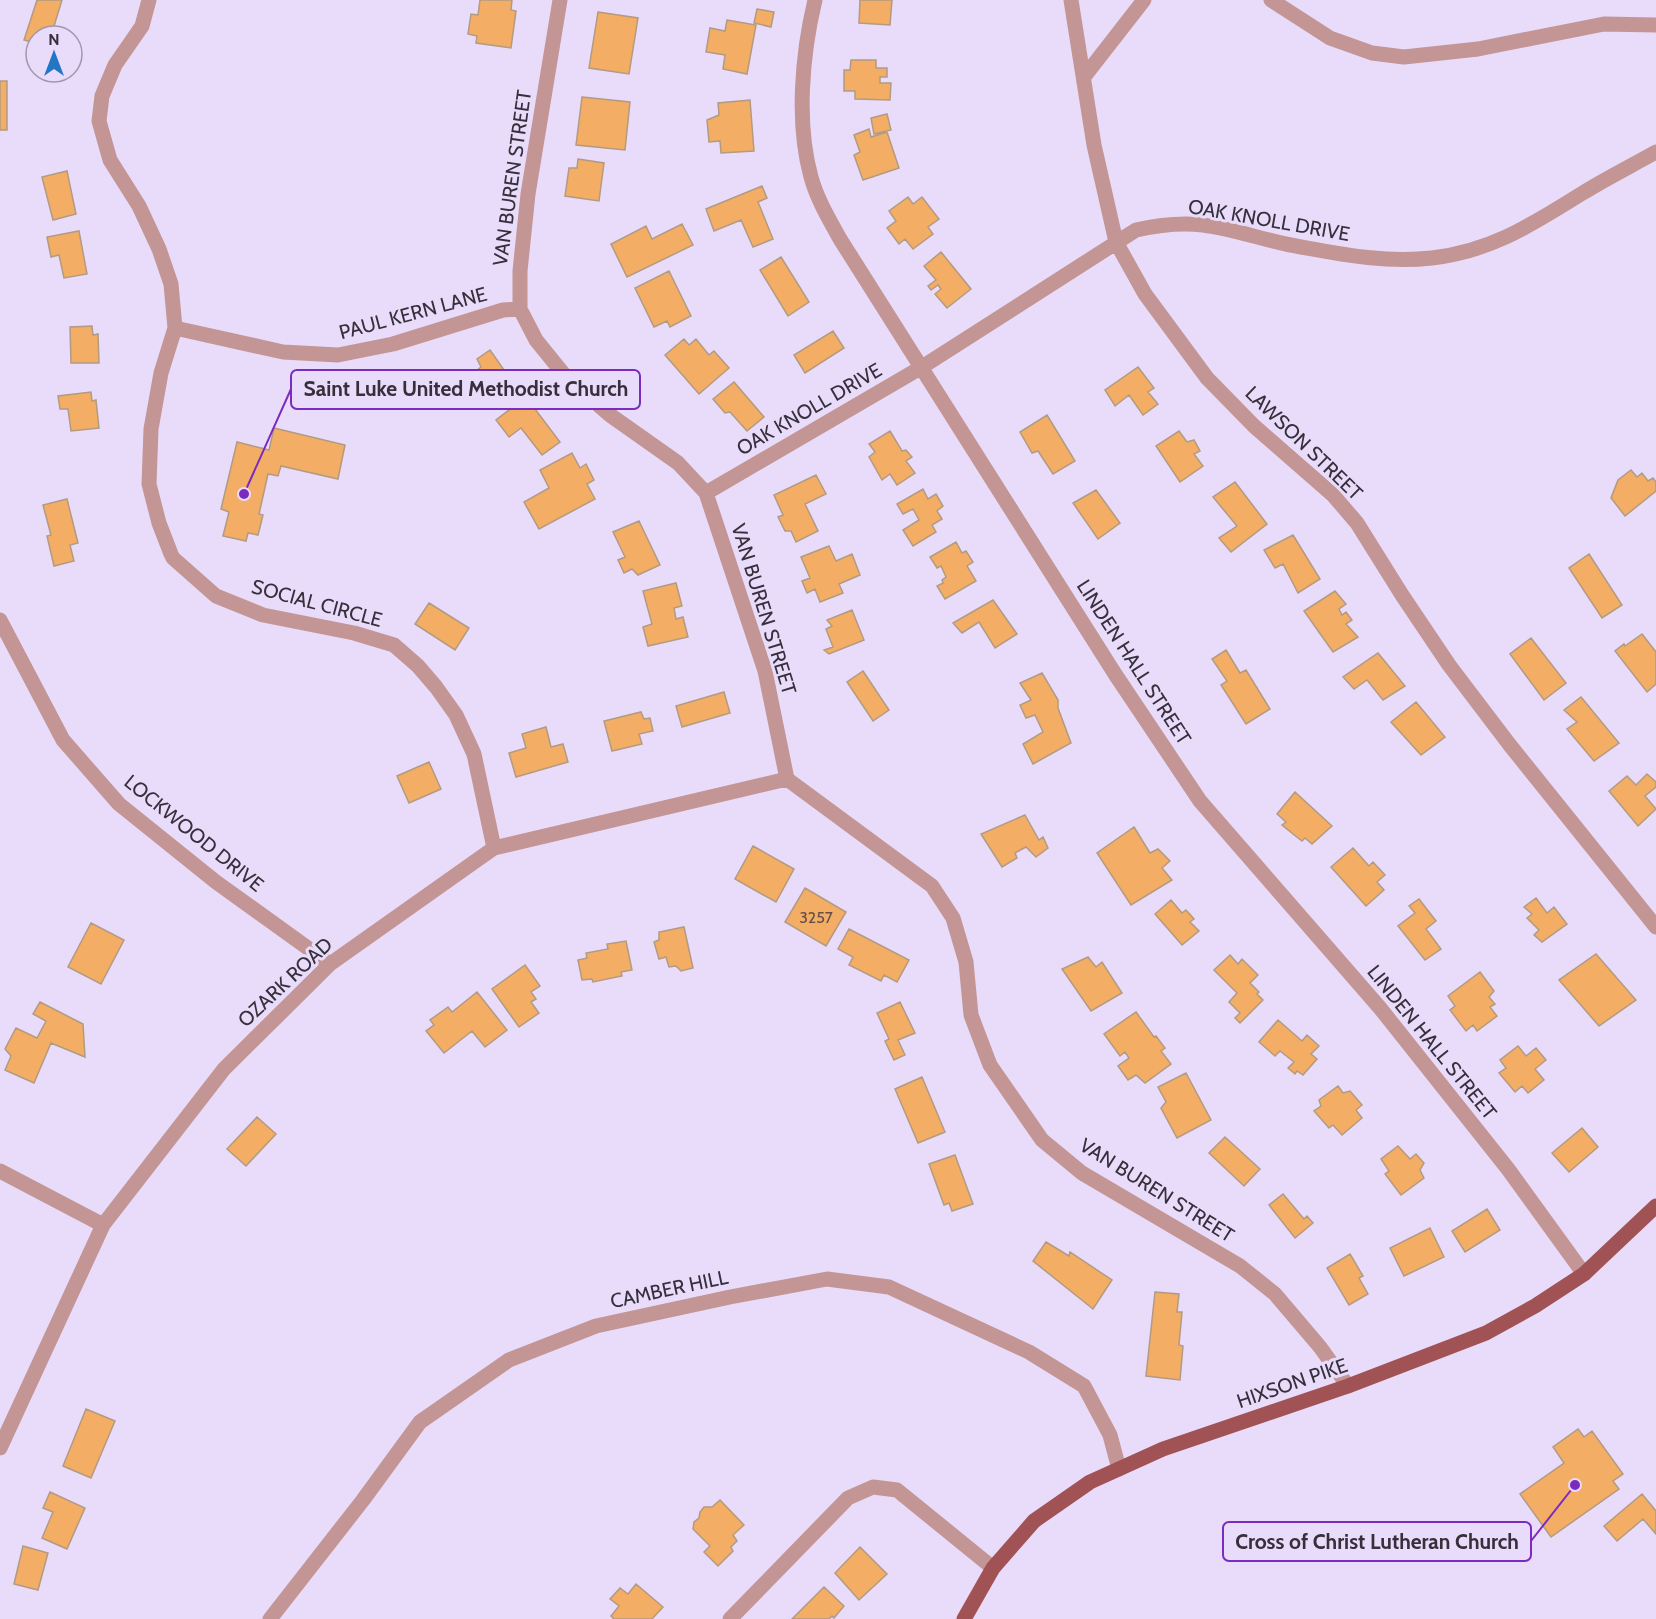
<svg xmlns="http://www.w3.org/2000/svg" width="1656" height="1619" font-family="Cabin,sans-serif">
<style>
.building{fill:#f3ad64;stroke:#b29a83;stroke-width:1.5}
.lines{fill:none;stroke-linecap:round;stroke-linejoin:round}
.street{stroke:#c39595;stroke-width:15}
.primary{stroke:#a05255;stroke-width:15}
.labels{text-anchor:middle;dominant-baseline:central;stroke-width:6;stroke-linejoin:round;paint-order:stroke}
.number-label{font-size:16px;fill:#644f46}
.street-label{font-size:20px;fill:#35303c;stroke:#e9dcfa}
.leader{fill:none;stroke:#7b2cbf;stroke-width:2}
.callout-dot{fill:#7b2cbf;stroke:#e9dcfa;stroke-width:2}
.callout{fill:#e9dcfa;stroke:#7b2cbf;stroke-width:2}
.callout-label{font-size:21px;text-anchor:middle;font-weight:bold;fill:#35303c}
</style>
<rect width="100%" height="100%" fill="#e9dcfa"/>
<path class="building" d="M37,0H62L51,36H36V43L24,40Z
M480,0H512L511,10L516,11L511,48L476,43L477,36L468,34L471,14L478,15Z
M860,0H892L890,25L859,23Z
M757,9L774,12L771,27L754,23Z
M598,12L638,18L629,74L589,68Z
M727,20L756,25L747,74L723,69L725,55L706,52L710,28L725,31Z
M851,60H876V68H887V77H880V83H891L890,100L855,99V91H844V70H850Z
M0,81H7V130H0Z
M582,97L630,102L625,150L576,145Z
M750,100L754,151L721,153L720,141L709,142L707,120L719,115L718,103Z
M887,114L891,130L874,134L871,118Z
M869,129L871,137L887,132L899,168L863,180L854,155L860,152L854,135Z
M578,159L604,163L599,201L565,196L569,168H577Z
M67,171L76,214L53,220L42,177Z
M762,186L767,198L758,202L773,239L753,247L741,220L714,231L706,209Z
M908,197L913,204L922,197L939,219L928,227L933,234L913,249L905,239L899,244L887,228L896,221L889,211Z
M682,224L693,245L627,277L611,244L646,226L652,239Z
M79,231L87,274L64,278L59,255L51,257L47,237Z
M941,252L971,289L947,308L935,294L941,289L938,285L931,290L928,286L936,280L924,266Z
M781,257L809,302L788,316L760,270Z
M669,271L691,316L670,327L667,321L654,327L635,288Z
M92,326L93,335L98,334L99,363H71L70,327Z
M833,331L844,348L805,373L794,355Z
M684,339L689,345L696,339L709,355L714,351L729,368L699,394L665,355Z
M490,350L511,380L475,404L463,386L479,375L476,371L481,367L477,359Z
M1138,367L1154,388L1148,392L1158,404L1143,415L1129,395L1115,406L1105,390Z
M734,382L764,417L747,431L730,412L725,413L713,399Z
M91,392L92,401L96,400L99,428L71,431L68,409H60L58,396Z
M526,397L560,442L542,455L521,428L509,437L496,420Z
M1047,415L1075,461L1053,474L1038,451L1032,453L1020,432Z
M274,428L345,445L338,479L281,466L278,476L268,474L259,514L263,515L258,535L248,533L246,541L223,536L229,512L221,509L237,442L269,450Z
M890,431L902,451L906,450L912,457L906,461L915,473L897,485L890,474L882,480L869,457L875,452L869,444Z
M1179,431L1187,442L1194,440L1200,451L1194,454L1203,466L1180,482L1156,446Z
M572,453L580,468L586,464L594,480L587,484L595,499L539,529L524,502L549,488L540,470Z
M1631,470L1637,477L1642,473L1648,481L1653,478L1656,482V491L1625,516L1611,498L1618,480Z
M816,475L826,494L805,504L818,531L796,542L791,531H785L778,517L783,515L774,495Z
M1235,482L1267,524L1231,552L1219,538L1237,526L1213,497Z
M923,489L928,499L936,494L943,506L937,511L942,519L932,525L936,532L913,546L903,530L919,520L913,509L903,514L897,504Z
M1096,490L1120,523L1098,539L1073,503Z
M67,499L78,543L70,545L74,561L54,566L47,536L51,535L43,505Z
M639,521L660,565L638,575L632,569L624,573L618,560L625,557L613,532Z
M1293,535L1320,579L1298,593L1283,564L1275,568L1264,550Z
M956,542L962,553L966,551L973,562L967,566L976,581L945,599L937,586L943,583L942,580L946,577L941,566L937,568L930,557Z
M829,546L836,561L852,554L860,575L839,584L843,593L820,602L815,589L807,593L802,581L810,578L801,557Z
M1589,554L1622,605L1602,618L1569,568Z
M676,583L682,606L674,608L676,619L683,617L688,637L648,646L643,627L652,624L643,591Z
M1335,591L1346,604L1339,609L1342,615L1346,612L1352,620L1346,624L1358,637L1333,652L1304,611Z
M993,600L1017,634L995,648L979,622L962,633L953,623Z
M429,603L469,628L455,650L415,624Z
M852,610L864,640L829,654L824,650L833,647L826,629L832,626L827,620Z
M1642,634L1656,652V684L1647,692L1615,651L1624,644L1625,646Z
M1531,638L1566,683L1544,700L1510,654Z
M1226,650L1240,673L1246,670L1270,709L1246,724L1221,685L1227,681L1212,659Z
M1378,653L1405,686L1383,700L1367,680L1354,689L1343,677Z
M863,671L889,710L873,721L847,682Z
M1042,673L1058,700V708L1071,743L1033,764L1023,744L1043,732L1035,715L1026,718L1020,705L1031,700L1020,683Z
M724,692L730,713L682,727L676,706Z
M1581,697L1619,743L1594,761L1567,729L1577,722L1564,710Z
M1416,702L1445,737L1421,755L1391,722Z
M641,712L644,719L650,718L653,731L639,734L642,744L612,751L604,721Z
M546,727L551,747L563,744L568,762L516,777L509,753L526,748L522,734Z
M429,762L441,789L409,803L397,776Z
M1647,774L1656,782V787L1645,796L1656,809L1638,826L1609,791L1627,776L1636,785Z
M1295,792L1332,826L1312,844L1305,838L1302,841L1293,834L1282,825L1286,822L1277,814Z
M1025,815L1039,840L1043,837L1048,848L1036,857L1026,847L1015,853L1017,858L1002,867L981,834Z
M1134,827L1150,853L1158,849L1170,861L1162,868L1172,880L1131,905L1097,853Z
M753,846L794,869L776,902L735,879Z
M1353,848L1369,866L1373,862L1385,875L1377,882L1384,890L1366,906L1331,867Z
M805,888L846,912L826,946L785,922Z
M1536,898L1547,913L1554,907L1567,924L1542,942L1534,935L1539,930L1527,918L1532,914L1524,907Z
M1419,899L1436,921L1426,929L1441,949L1425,960L1398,926L1415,913L1409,906Z
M1171,900L1182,913L1186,910L1194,919L1190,922L1199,931L1182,945L1155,914Z
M91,923L124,940L101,984L68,967Z
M684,927L693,968L681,971L676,966L669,967L666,957L659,959L654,942L659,940V932Z
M849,929L909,960L897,982L884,975L881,981L849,965L853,957L838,949Z
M626,941L632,970L621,972L622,976L593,982L592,979L582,980L578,960L587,958L586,953L608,949L607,944Z
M1596,954L1636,1000L1599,1026L1559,980Z
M1230,955L1238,964L1242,959L1258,975L1250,983L1259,992L1257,994L1263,1000L1240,1023L1235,1018L1240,1013L1229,1002L1237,993L1214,970Z
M1088,957L1096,967L1102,962L1122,993L1091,1011L1062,969Z
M525,965L540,986L531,992L536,999L531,1002L539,1013L519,1027L492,989Z
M1480,972L1494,991L1489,997L1495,1004L1490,1007L1497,1016L1477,1031L1473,1025L1466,1031L1450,1010L1455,1006L1448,996Z
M477,992L507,1030L485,1047L472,1031L444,1053L426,1031L434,1025L430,1020L448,1007L452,1012Z
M40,1002L83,1024L85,1057L51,1043L34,1083L5,1070L11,1056L5,1049L16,1028L37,1038L46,1021L33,1014Z
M900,1002L915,1033L898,1040L905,1055L894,1060L885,1041L889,1039L877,1013Z
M1136,1012L1154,1037L1156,1036L1165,1048L1161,1051L1171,1064L1145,1083L1136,1075L1128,1080L1118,1066L1129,1058L1125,1052L1120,1056L1104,1034Z
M1278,1020L1302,1041L1307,1035L1319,1046L1311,1054L1317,1059L1303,1075L1297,1071L1295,1074L1288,1068L1294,1062L1280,1051L1275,1056L1259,1042Z
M1518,1046L1526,1056L1536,1048L1546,1060L1535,1069L1544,1080L1528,1093L1522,1086L1515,1092L1499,1073L1506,1068L1500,1060Z
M1186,1073L1211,1120L1177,1138L1161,1108L1166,1102L1158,1087Z
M922,1077L945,1132L918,1143L895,1089Z
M1338,1086L1343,1093L1350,1091L1362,1105L1356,1110L1362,1118L1342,1135L1333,1125L1329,1128L1314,1111L1321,1106L1319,1100Z
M257,1117L276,1134L246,1166L227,1149Z
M1582,1128L1598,1147L1569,1172L1552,1153Z
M1225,1137L1260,1169L1244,1186L1209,1153Z
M1398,1146L1410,1159L1416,1154L1424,1163L1420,1170L1424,1178L1401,1195L1385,1174L1389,1171L1381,1159Z
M955,1155L973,1204L952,1211L949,1203L944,1205L929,1164Z
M1283,1194L1304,1219L1307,1216L1313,1223L1295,1238L1269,1205Z
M1487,1209L1500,1230L1465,1252L1452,1231Z
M1430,1228L1444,1257L1404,1276L1390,1248Z
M1046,1242L1069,1256L1070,1252L1112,1280L1093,1309L1033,1261Z
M1350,1254L1363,1276L1359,1278L1368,1294L1349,1305L1327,1268Z
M1155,1292L1179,1294L1177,1312H1182L1179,1345L1183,1346L1180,1380L1146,1376Z
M86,1409L115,1421L91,1478L63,1466Z
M1578,1429L1584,1437L1592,1431L1623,1474L1613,1481L1619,1489L1551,1537L1520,1494L1564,1463L1553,1447Z
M50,1492L85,1508L67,1549L42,1538L53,1512L43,1508Z
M1642,1494L1656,1511V1534L1643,1519L1617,1541L1604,1526Z
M720,1500L744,1525L733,1535L737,1541L731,1547L733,1551L718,1566L704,1552L710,1546L693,1529L694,1522L699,1518L700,1512L704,1507H712Z
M23,1546L48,1553L38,1590L14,1584Z
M860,1547L887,1574L859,1600L835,1573Z
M636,1584L663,1607L652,1619H614L611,1616L619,1606L610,1599L620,1588L628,1594Z
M824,1587L844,1606L834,1618L832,1616L829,1619H792Z"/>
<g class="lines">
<path class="street" d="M149,0L142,26L115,65L102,96L99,121L110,160L139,206L159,249L171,284L175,328L161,373L151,429L149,484L159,523L171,554L173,558L216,596L263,615L354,633L394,645L418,666L436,687L456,715L474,754L494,848
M560,0L528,194L520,271V309L536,340L566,377L610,415L678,463L706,493L765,671L787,779L932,886L953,918L966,962L971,1015L990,1065L1042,1140L1082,1173L1240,1266L1275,1294L1320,1347L1348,1386
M815,0C802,54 796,123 811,177C817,199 829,219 840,239L1115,674L1200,801L1380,1008L1508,1169L1584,1274
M1071,0L1094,145L1116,242L1145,294L1207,378L1254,426L1333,495L1357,523L1402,595L1449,665L1509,744L1656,927
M1271,0L1330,38L1372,53L1404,57L1478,49L1604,24L1656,25
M1084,77L1144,0
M175,328L283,352L338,355L393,344L503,310L520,309
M706,493L922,367L1136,230C1158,225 1180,222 1203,225C1236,229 1268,242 1301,247C1345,255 1387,263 1432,258C1492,251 1531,225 1581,194C1605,179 1631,166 1656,152
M0,620L63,740L119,804L216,882L330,964
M0,1171L103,1225
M0,1448L103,1225L224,1069L330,964L494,848L787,779
M270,1619L363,1500L420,1422L509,1360L596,1326L730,1297L827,1279L889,1287L1029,1352L1084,1386L1110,1435L1119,1469
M730,1619L848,1498L873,1487L897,1490L993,1568"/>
<path class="primary" d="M964,1619L993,1568L1034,1521L1090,1482L1163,1449L1348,1386L1486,1333L1535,1306L1584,1274L1656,1206"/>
</g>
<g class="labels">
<g class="number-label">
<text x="816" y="917">3257</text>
</g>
<g class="street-label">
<text transform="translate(512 178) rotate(-82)">VAN BUREN STREET</text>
<text transform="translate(1269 220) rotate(10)">OAK KNOLL DRIVE</text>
<text transform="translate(413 313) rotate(-15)">PAUL KERN LANE</text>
<text transform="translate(809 409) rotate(-30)">OAK KNOLL DRIVE</text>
<text transform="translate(1304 443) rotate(44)">LAWSON STREET</text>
<text transform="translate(317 603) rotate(15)">SOCIAL CIRCLE</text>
<text transform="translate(764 609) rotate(73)">VAN BUREN STREET</text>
<text transform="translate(1134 662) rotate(57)">LINDEN HALL STREET</text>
<text transform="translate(194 833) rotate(39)">LOCKWOOD DRIVE</text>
<text transform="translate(285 982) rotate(-43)">OZARK ROAD</text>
<text transform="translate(1432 1042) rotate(51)">LINDEN HALL STREET</text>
<text transform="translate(1157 1190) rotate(32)">VAN BUREN STREET</text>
<text transform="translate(669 1289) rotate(-12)">CAMBER HILL</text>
<text transform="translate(1292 1383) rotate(-19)">HIXSON PIKE</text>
</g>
</g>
<path class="leader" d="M244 494L291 389M1575 1485L1531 1541"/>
<g class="callout-dot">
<circle cx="244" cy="494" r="6"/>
<circle cx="1575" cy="1485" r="6"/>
</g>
<g class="callout">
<rect x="291" y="370" width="349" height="39" rx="6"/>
<rect x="1223" y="1522" width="308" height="39" rx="6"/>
</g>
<g class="callout-label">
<text x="466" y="396">Saint Luke United Methodist Church</text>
<text x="1377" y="1549">Cross of Christ Lutheran Church</text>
</g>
<g transform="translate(54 54)"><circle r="28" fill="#e9dcfa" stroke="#a197ae" stroke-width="1.5"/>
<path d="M0-4.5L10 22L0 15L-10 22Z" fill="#2475c4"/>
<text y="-9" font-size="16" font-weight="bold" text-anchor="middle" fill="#35303c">N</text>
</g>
</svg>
